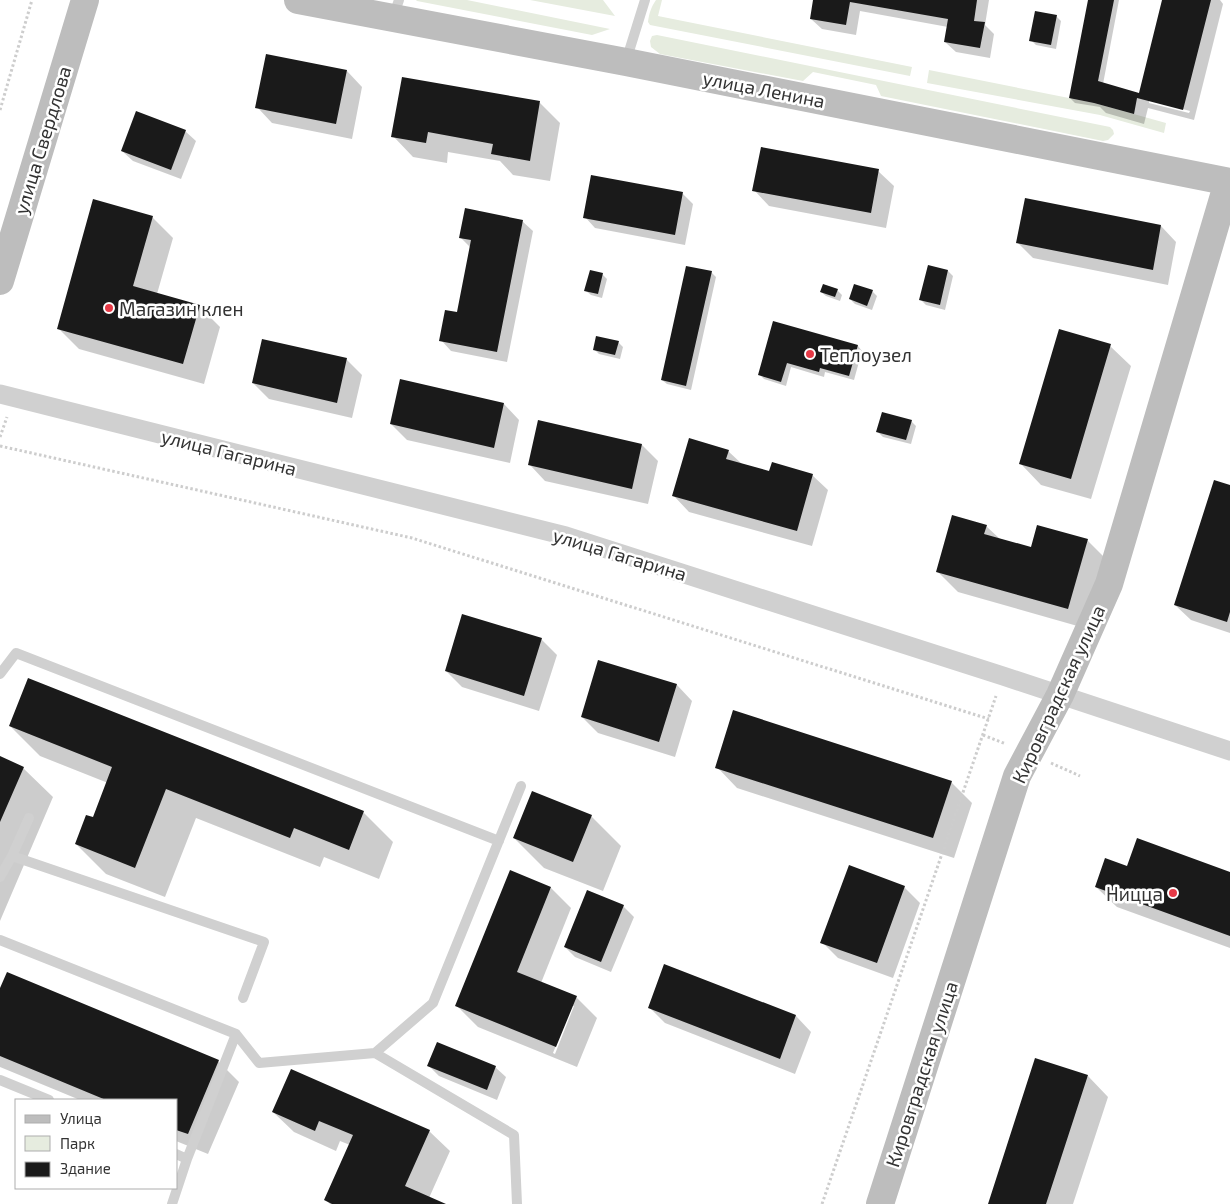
<svg xmlns="http://www.w3.org/2000/svg" width="1230" height="1204" font-family="'Exo 2',sans-serif">
<style>
.green{fill:#e6ecdf}
.shadow{fill:#0003;fill-rule:evenodd}
.building{fill:#1a1a1a}
.lines{fill:none;stroke-linecap:round;stroke-linejoin:round}
.path{stroke:#cdcdcd;stroke-width:3;stroke-dasharray:2.5 2.5;stroke-linecap:butt}
.lane{stroke:#d0d0d0;stroke-width:10}
.street{stroke:#d0d0d0;stroke-width:19}
.secondary{stroke:#bdbdbd;stroke-width:28}
.poi-dot{fill:#e63946;stroke:#fff;stroke-width:2}
.labels{text-anchor:middle;dominant-baseline:central;stroke-width:5;stroke-linejoin:round;paint-order:stroke}
.street-label{font-size:19px;fill:#333;stroke:#fff}
.poi-label{font-size:19px;fill:#333;stroke:#fff;text-anchor:start}
</style>
<rect width="100%" height="100%" fill="#fff"/>
<path class="green" d="M416,0H467L610,29L592,35L417,1Z
M530,0H603L615,16Z
M656,0H662L658,16L912,67L910,76L650,25L648,22C649,14 651,7 656,0Z
M657,35L1110,127L1113,130L1114,134L1108,140L1103,141L881,96L876,85L813,72L803,81L660,54L651,47L650,41L652,36Z
M929,70L1094,103L1166,123L1164,133L1100,115L927,83Z"/>
<path class="shadow" d="M814,0H989L985,25L994,34L990,58L956,52L945,42L948,27L860,11L856,35L822,29L811,19Z
M1089,0H1119L1103,84L1140,94L1164,0H1220L1223,4L1194,120L1148,108L1144,124L1106,113L1100,107L1075,103L1070,98ZM1149,100L1190,111L1189,113L1149,103Z
M1056,16L1061,21L1056,49L1036,45L1031,40Z
M347,71L362,87L352,139L272,123L257,107Z
M540,103L560,123L550,181L513,175L500,161L448,152L447,163L413,157L393,136Z
M185,131L196,141L181,179L133,161L122,151Z
M878,171L894,186L886,228L769,206L754,190Z
M683,194L693,204L685,245L595,228L585,217Z
M1026,200L1161,226L1176,242L1168,285L1033,258L1018,243Z
M152,217L173,238L157,294L199,306L220,327L204,384L79,349L58,328Z
M522,221L533,231L507,362L451,351L441,340L458,314L471,248L461,238Z
M928,266L948,271L953,276L945,310L926,305L921,300Z
M711,272L716,277L691,390L667,384L662,380Z
M602,274L607,279L602,298L591,295L586,291Z
M837,290L842,295L840,301L826,296L821,292Z
M872,291L877,296L872,310L855,304L850,299Z
M774,322L858,346L862,351L854,380L825,372L824,377L791,367L786,386L764,379L759,374Z
M618,342L623,347L620,359L599,354L594,349Z
M1110,346L1131,366L1091,499L1041,485L1021,464Z
M346,359L362,375L352,418L269,399L253,383Z
M504,404L519,420L510,463L407,440L391,424Z
M911,421L916,426L911,444L883,437L878,432Z
M539,422L642,445L658,461L648,504L545,481L530,465Z
M728,451L742,464L770,472L812,475L828,490L812,546L689,512L674,496Z
M1230,487V633L1191,620L1175,605Z
M986,526L1000,539L1032,549L1087,540L1108,561L1088,629L958,592L937,571Z
M541,639L557,655L539,711L462,687L446,671Z
M677,685L692,701L675,757L598,733L582,717Z
M10,726L363,812L393,842L379,879L324,857L320,867L196,818L165,897L106,874L76,844L94,819L108,783L40,756Z
M0,758L23,768L53,797L0,921Z
M717,767L951,782L972,803L954,858L737,788Z
M591,816L621,846L603,891L544,868L514,838Z
M1128,867L1230,873V948L1117,907L1096,887Z
M904,887L920,903L893,978L838,958L822,942Z
M551,888L571,908L541,983L576,997L597,1018L577,1067L478,1027L457,1006ZM572,1006H574L555,1054L553,1053Z
M623,906L634,917L611,972L575,957L565,947Z
M665,966L796,1016L811,1032L795,1074L665,1023L649,1007Z
M0,991L218,1061L239,1082L208,1154L176,1141V1100H80L0,1067Z
M429,1066L495,1067L506,1077L497,1100L439,1076Z
M1088,1076L1108,1097L1073,1204H989Z
M273,1112L429,1131L450,1151L429,1198L443,1204H330L326,1200L350,1145L340,1141L336,1151L294,1132Z"/>
<path class="building" d="M813,0H977L974,21L985,22L980,48L944,42L948,19L850,2L846,25L810,19Z
M1088,0H1114L1098,81L1139,93L1162,0H1211L1183,110L1137,98L1134,114L1094,103L1069,98Z
M1035,11L1057,15L1051,45L1029,41Z
M266,54L347,70L336,124L255,108Z
M402,77L540,101L530,161L491,154L493,144L428,132L426,143L391,137Z
M136,111L186,130L171,170L121,151Z
M761,147L879,169L871,213L752,191Z
M591,175L683,192L675,235L583,218Z
M1025,198L1161,225L1153,270L1016,243Z
M93,199L153,216L133,286L200,305L183,364L57,329Z
M465,208L523,220L497,352L439,341L445,310L457,312L471,240L459,238Z
M928,265L948,270L940,305L919,300Z
M686,266L712,271L686,386L661,380Z
M590,270L603,273L598,294L584,291Z
M823,284L838,289L835,297L820,292Z
M854,284L873,290L867,306L849,299Z
M773,321L858,345L849,376L820,368L819,372L787,363L781,382L758,375Z
M1059,329L1111,344L1071,479L1019,464Z
M596,336L619,341L615,355L593,350Z
M262,339L347,358L337,403L252,383Z
M400,379L504,403L494,448L390,424Z
M882,412L912,420L906,440L876,432Z
M538,420L642,444L632,489L528,465Z
M689,438L729,450L726,459L769,471L772,462L813,474L797,531L672,496Z
M1214,480L1230,485V612L1227,622L1174,605Z
M952,515L987,525L984,534L1031,547L1037,525L1088,539L1068,609L936,572Z
M462,614L542,638L524,696L445,671Z
M598,660L677,684L659,742L581,717Z
M28,678L364,811L349,850L294,828L290,838L166,789L135,868L75,844L86,815L93,817L112,767L9,726Z
M733,710L952,781L933,838L715,768Z
M0,756L24,767L0,822Z
M532,791L592,815L573,862L513,838Z
M1137,838L1230,872V936L1095,887L1105,858L1127,866Z
M849,865L905,886L877,963L820,943Z
M510,870L551,887L517,972L577,996L556,1047L455,1006Z
M587,890L624,905L601,962L564,947Z
M664,964L796,1015L780,1059L648,1008Z
M7,972L219,1060L188,1134L176,1130V1100H106L0,1056V988Z
M437,1042L496,1066L487,1090L427,1066Z
M1035,1058L1088,1075L1046,1204H988Z
M291,1069L430,1130L405,1186L446,1204H332L324,1200L353,1135L319,1121L315,1131L272,1112Z"/>
<g class="lines">
<path class="path" d="M0,110L32,0
M0,437L7,417
M0,446L412,538L989,719
M983,735L1006,744
M1051,763L1080,776
M822,1204L996,696"/>
<path class="lane" d="M393,17L399,0
M626,61L645,0
M0,674L16,653L499,841
M12,856L264,942L243,998
M0,877L12,856L29,818
M0,940L236,1034
M375,1053L514,1135L517,1204
M0,1080L49,1100
M176,1154L187,1159
M172,1204L187,1159L236,1034L259,1063L375,1053L433,1003L521,786"/>
<path class="street" d="M0,394L566,536L1003,676L1230,751"/>
<path class="secondary" d="M298,0L626,62L1230,182
M0,281L85,0
M880,1204L1017,776L1060,695L1109,584L1228,182"/>
</g>
<g class="poi-dot">
<circle cx="109" cy="308" r="5"/>
<circle cx="810" cy="354" r="5"/>
<circle cx="1173" cy="893" r="5"/>
</g>
<g class="labels">
<g class="street-label">
<text transform="translate(764 89) rotate(11)">улица Ленина</text>
<text transform="translate(42 140) rotate(-73)">улица Свердлова</text>
<text transform="translate(229 452) rotate(14)">улица Гагарина</text>
<text transform="translate(620 554) rotate(17)">улица Гагарина</text>
<text transform="translate(1058 694) rotate(-65)">Кировградская улица</text>
<text transform="translate(921 1074) rotate(-72)">Кировградская улица</text>
</g>
<g class="poi-label">
<text x="119" y="308">Магазин клен</text>
<text x="820" y="354">Теплоузел</text>
<text x="1163" y="893" text-anchor="end">Ницца</text>
</g>
</g>
<rect x="15" y="1099" width="162" height="90" fill="#ffffff" stroke="#adadad"/>
<rect x="25" y="1115" width="25" height="8" fill="#bdbdbd" stroke="#adadad"/>
<text x="60" y="1124" font-size="15" fill="#333333">Улица</text>
<rect x="25" y="1136" width="25" height="15" fill="#e6ecdf" stroke="#adadad"/>
<text x="60" y="1149" font-size="15" fill="#333333">Парк</text>
<rect x="25" y="1162" width="25" height="15" fill="#1a1a1a" stroke="#adadad"/>
<text x="60" y="1174" font-size="15" fill="#333333">Здание</text>
</svg>
